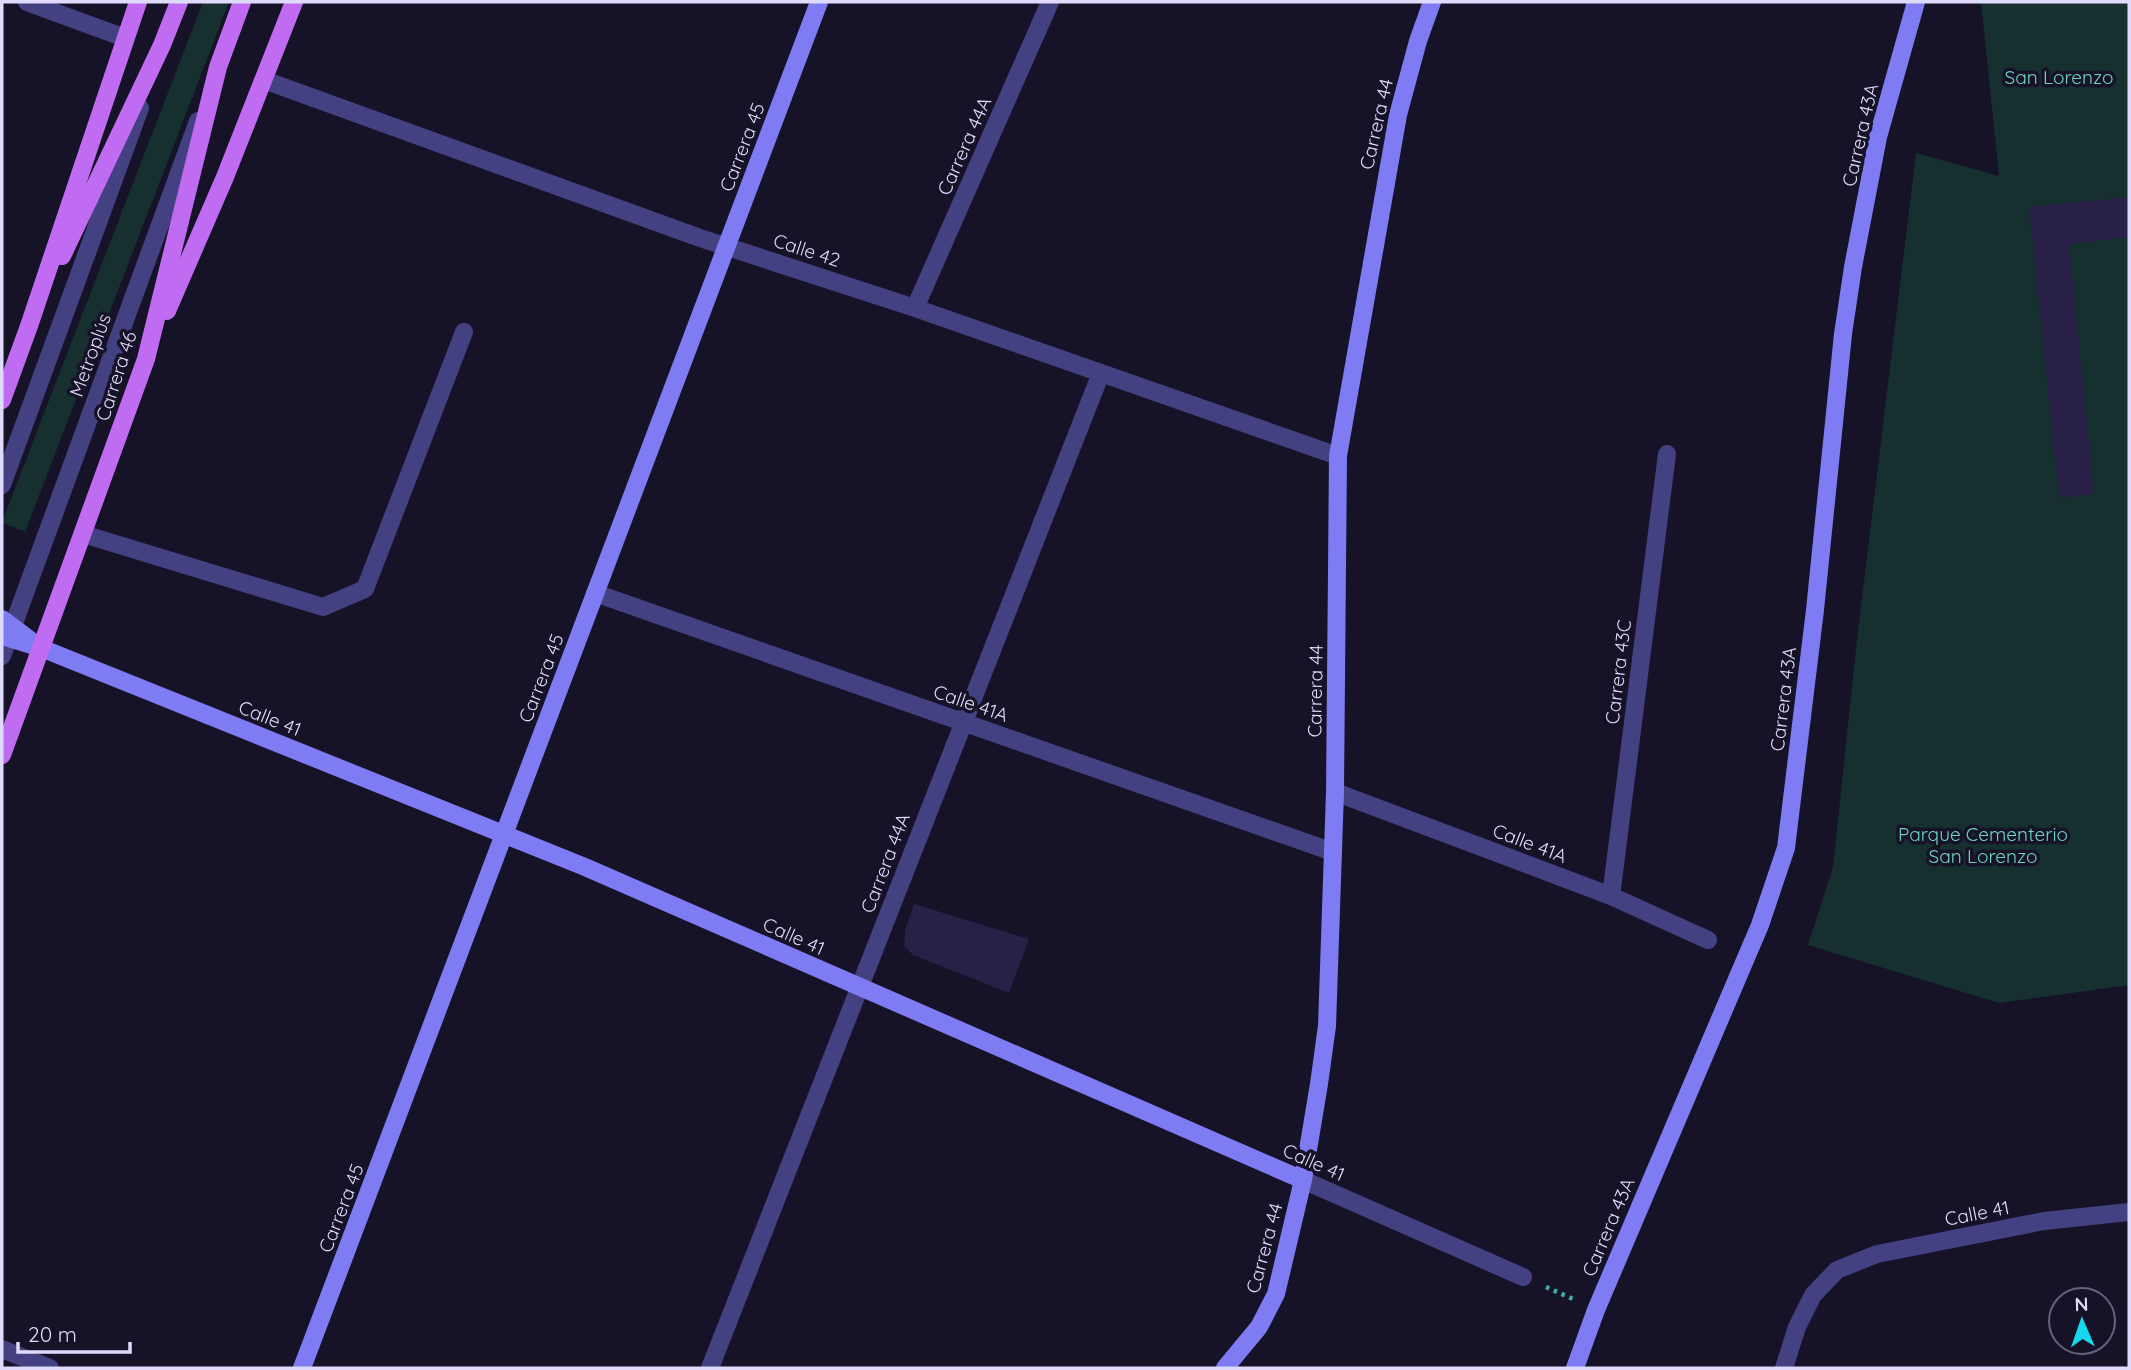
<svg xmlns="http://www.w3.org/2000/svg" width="2131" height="1370" font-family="Quicksand,sans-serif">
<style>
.green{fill:#163030}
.building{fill:#282046}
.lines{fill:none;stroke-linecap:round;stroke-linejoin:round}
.path{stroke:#3bb0a9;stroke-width:4.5;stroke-dasharray:3.5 5;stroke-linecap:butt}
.lane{stroke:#444182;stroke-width:18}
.street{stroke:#444182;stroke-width:18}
.secondary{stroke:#7e7bf3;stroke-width:18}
.primary{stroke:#c06cf2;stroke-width:18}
.labels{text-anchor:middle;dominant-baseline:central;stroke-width:7;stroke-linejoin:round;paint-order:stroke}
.park-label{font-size:19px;fill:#6dd7bc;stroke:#161227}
.street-label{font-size:19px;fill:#dfdbfc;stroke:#161227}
</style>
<rect width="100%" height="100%" fill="#161227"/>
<path class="green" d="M203,2H229L25,532L2,522Z
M1981,2H2129V985L1999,1003L1808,945L1833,867L1857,639L1916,153L1999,176Z"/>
<path class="building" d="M2129,197V237L2069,244L2094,494L2059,498L2029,207Z
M914,904L1029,939L1009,993L913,955L904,946L905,930Z"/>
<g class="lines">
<path class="path" d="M1546,1287L1573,1299"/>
<path class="lane" d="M2,485L140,108
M83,534L323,607L365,589L464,332
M2,656L198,121"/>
<path class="street" d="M27,2L125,38
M264,80L700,238L915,308L1338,456
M915,308L1050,2
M595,593L1333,852
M1335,792L1611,896L1708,940
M1611,896L1667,454
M1303,1180L1523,1277
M2,1349L50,1368
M710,1368L1101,373
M1784,1368L1797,1327L1813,1295L1837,1270L1877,1254L2044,1221L2129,1212"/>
<path class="secondary" d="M2,619L30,640
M2,636L41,648L585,867L1303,1180
M302,1368L819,2
M1225,1368L1259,1327L1276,1294L1303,1180L1319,1084L1327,1026L1335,792L1338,456L1398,115L1418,41L1432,2
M1575,1368L1596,1310L1760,925L1786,848L1815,610L1843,334L1853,267L1878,137L1916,2"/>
<path class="primary" d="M62,256L162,45L179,2
M167,311L225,177L294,2
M2,400L29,326L138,2
M2,755L146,359L218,67L242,2"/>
</g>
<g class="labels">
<g class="park-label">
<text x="2059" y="77">San Lorenzo</text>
<text x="1983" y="834">Parque Cementerio<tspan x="1983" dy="22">San Lorenzo</tspan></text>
</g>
<g class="street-label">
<text transform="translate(1376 124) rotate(-77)">Carrera 44</text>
<text transform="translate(1860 135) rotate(-77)">Carrera 43A</text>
<text transform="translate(964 146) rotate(-66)">Carrera 44A</text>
<text transform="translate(742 147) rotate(-69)">Carrera 45</text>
<text transform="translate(807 250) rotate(18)">Calle 42</text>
<text transform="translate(90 355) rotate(-70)">Metroplús</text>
<text transform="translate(116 376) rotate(-72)">Carrera 46</text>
<text transform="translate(1618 672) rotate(-83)">Carrera 43C</text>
<text transform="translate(541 678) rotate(-69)">Carrera 45</text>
<text transform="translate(1315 691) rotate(-89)">Carrera 44</text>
<text transform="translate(1783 699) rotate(-83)">Carrera 43A</text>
<text transform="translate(971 703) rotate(19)">Calle 41A</text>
<text transform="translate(270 718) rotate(22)">Calle 41</text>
<text transform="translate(1530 843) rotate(21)">Calle 41A</text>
<text transform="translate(885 863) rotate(-69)">Carrera 44A</text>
<text transform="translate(794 936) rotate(24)">Calle 41</text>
<text transform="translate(1314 1162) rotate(24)">Calle 41</text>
<text transform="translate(341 1208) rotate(-69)">Carrera 45</text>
<text transform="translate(1977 1213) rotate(-11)">Calle 41</text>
<text transform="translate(1608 1227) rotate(-67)">Carrera 43A</text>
<text transform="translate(1264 1248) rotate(-75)">Carrera 44</text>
</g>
</g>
<rect width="2131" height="1370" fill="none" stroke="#dfdbfc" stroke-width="7"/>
<g transform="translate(2082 1321) rotate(358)"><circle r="33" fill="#161227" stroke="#66627c" stroke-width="2"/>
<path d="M0-5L12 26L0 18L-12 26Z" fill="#18d6eb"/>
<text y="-10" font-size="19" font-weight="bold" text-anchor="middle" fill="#dfdbfc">N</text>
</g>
<path d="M18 1342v10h112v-10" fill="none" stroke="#dfdbfc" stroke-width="3.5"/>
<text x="28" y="1342" font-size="21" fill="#dfdbfc" stroke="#161227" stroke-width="5" paint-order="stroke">20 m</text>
</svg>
